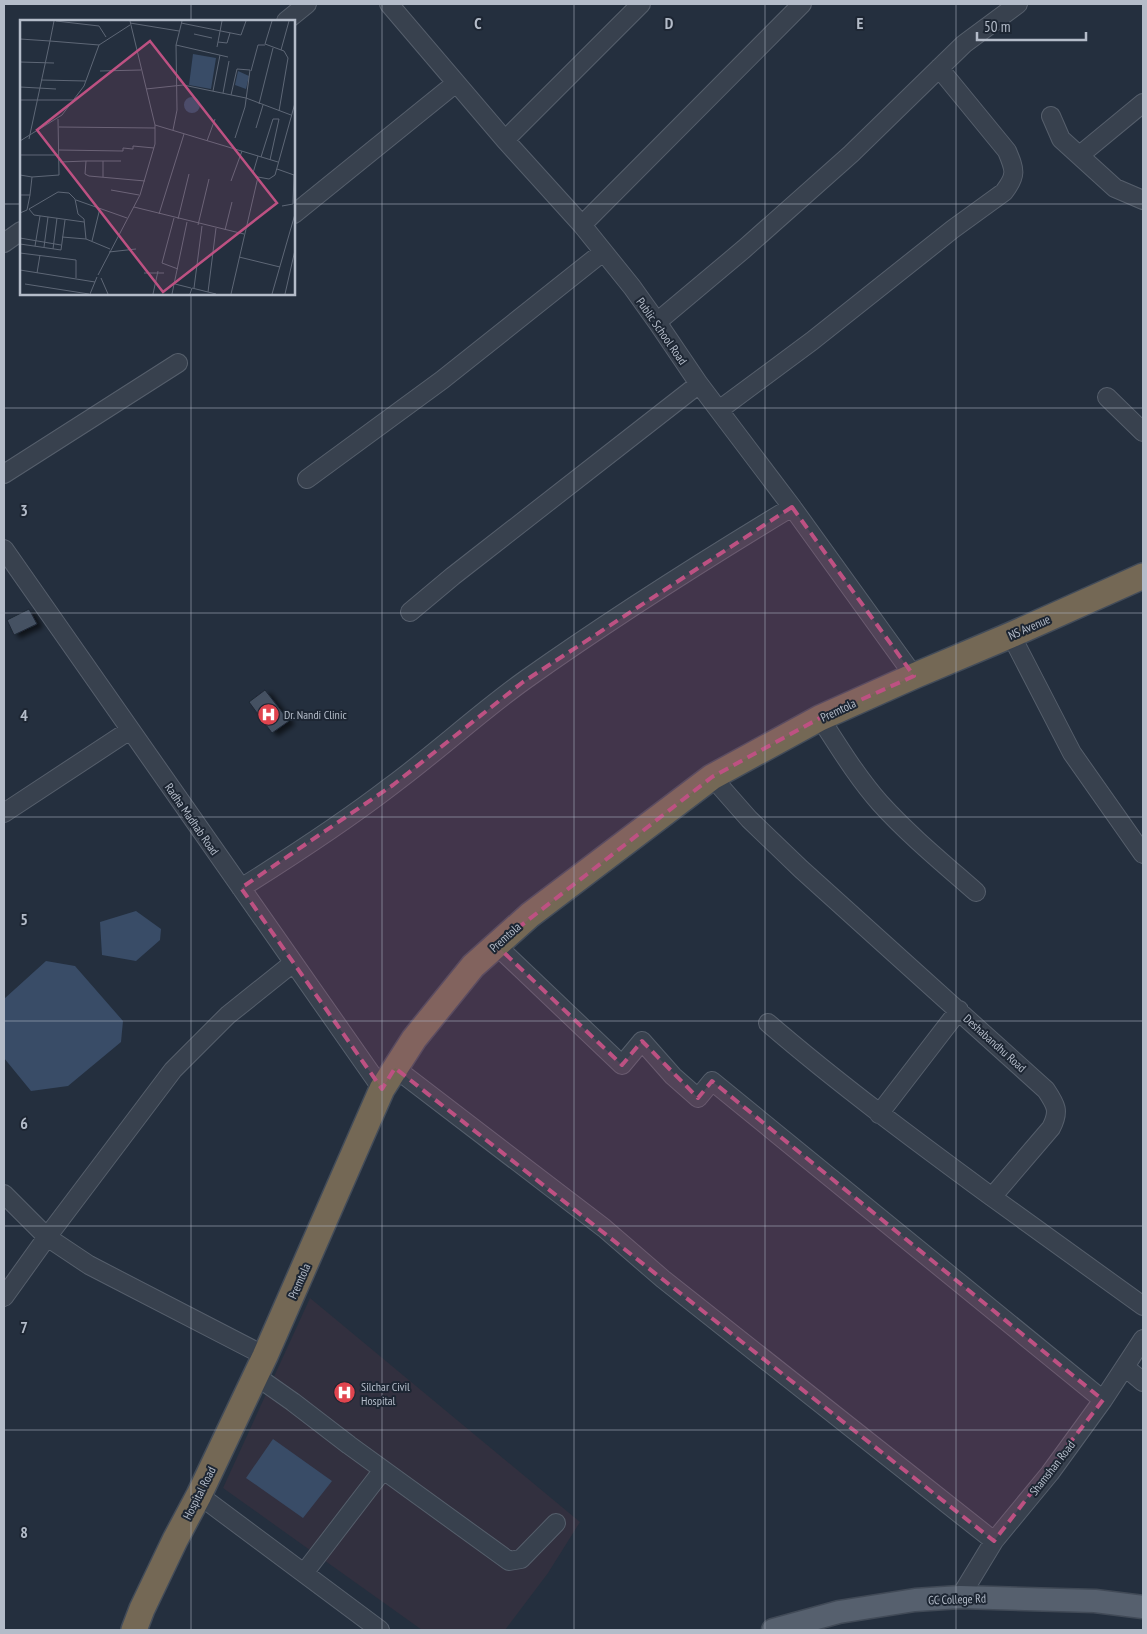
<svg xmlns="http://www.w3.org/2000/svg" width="1147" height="1634" font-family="'PT Sans Narrow',sans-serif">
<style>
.medical{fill:#32303f}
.water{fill:#394c67}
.building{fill:#455162;stroke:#1f2835;filter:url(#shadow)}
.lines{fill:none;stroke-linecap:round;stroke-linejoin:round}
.minor-casing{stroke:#565f6c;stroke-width:20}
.major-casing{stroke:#414a57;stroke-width:25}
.highway-casing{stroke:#434c59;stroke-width:28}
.minor{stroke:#38414e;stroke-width:18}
.major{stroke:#56606e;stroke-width:22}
.highway{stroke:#746855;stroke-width:25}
.marked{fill:#bd5182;fill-opacity:0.2;stroke:#bd5182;stroke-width:4;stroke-dasharray:10 6;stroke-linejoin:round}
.grid{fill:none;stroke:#b4bcc9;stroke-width:1;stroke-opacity:0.55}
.labels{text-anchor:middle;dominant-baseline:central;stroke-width:4;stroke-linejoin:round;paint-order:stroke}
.street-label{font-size:12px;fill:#b4bcc9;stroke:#1d2633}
.poi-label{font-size:12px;fill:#b4bcc9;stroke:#1d2633;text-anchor:start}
.inset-road{fill:none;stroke:#5e6776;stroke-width:1}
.view{fill:#bd5182;fill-opacity:0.15;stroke:#bd5182;stroke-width:2.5}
.inset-edge{fill:none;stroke:#b4bcc9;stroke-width:2.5}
.grid-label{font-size:16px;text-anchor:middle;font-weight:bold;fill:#b4bcc9;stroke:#1d2633;stroke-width:4;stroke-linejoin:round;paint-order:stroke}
</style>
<defs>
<filter id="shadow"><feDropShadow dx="5.5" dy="3" stdDeviation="2.5" flood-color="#0009"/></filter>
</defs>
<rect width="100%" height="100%" fill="#242f3e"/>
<path class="medical" d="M310,1298L580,1522L548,1573L505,1630H422L223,1488Z"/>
<path class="water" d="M136,911L161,929L160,940L136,961L102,955L100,922Z
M46,961L75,966L123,1021L121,1042L68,1086L31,1091L4,1058V999Z
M273,1439L332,1481L303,1518L246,1478Z"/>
<path class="building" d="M29,609L37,624L14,635L7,620Z
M265,690L289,721L272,733L249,702Z"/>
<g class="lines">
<defs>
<path id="minor" d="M389,4L505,140L582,225L632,287L657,322L699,384L792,507L914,676
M286,21L307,4
M1051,116L1061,139L1115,188L1143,200
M505,140L641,4
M1080,155L1143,103
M294,214L456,83
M582,225L802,4
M4,243L21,231
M657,322L744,249L851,154L964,44L1018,4
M1107,397L1143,432
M719,410L812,341L953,229L1004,192C1017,175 1015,170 1007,151L939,68
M4,474L178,363
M307,479L442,380L603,252
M4,549L382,1089
M410,612L453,576L699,384
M1011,635L1072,753L1143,854
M820,718C839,747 857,777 880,803C909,835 943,863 976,892
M712,777L749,819L801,869L1046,1090C1056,1105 1060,1111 1051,1128L992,1197L1143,1306
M4,813L130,730
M241,888C292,856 343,823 391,786C437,752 479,713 525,680C611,619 701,562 792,507
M496,945L622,1065L642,1041L673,1076L698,1098L712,1081L1103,1400
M768,1023C840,1085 916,1141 992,1197
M395,1068L604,1228L663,1279L994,1541
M879,1114L959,1010
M4,1194L47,1237L89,1265L265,1356
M4,1297L47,1237L173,1070L228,1015L293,963
M1125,1367L1143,1382
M256,1376L293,1402L349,1445L509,1561L521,1559L556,1523
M199,1495L380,1630
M304,1573L383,1470
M960,1597L994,1541L1050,1473L1103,1400L1143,1339"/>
<path id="major" d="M773,1630L839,1612L915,1600L960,1597L1095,1601L1143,1607"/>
<path id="highway" d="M134,1630L142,1609L175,1540L199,1495L265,1356L382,1089L414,1039L473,966L530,915L712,777L820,718L914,676L1011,635L1143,576"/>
</defs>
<use href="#minor" class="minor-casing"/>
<use href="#major" class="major-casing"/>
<use href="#highway" class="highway-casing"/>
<use href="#minor" class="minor"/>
<use href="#major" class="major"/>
<use href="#highway" class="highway"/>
</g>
<path class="marked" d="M792,507L914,676L820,718L712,777L496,945L622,1065L642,1041L698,1098L712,1081L1103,1400L994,1541L395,1068L382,1089L241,888L393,785L523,682Z"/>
<path class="grid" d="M191,4V21M382,4V1630M574,4V1630M765,4V1630M956,4V1630M4,204H21M294,204H1143M191,294V1630M4,408H1143M4,613H1143M4,817H1143M4,1021H1143M4,1226H1143M4,1430H1143"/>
<defs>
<symbol id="hospital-disc" viewBox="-11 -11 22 22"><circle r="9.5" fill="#e0444e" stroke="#1d2633"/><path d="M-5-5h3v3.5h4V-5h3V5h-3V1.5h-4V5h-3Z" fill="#fff"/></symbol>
</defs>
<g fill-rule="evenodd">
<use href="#hospital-disc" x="256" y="702" width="25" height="25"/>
<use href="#hospital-disc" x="332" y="1380" width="25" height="25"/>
</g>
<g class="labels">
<g class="street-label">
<text transform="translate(662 331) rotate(55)">Public School Road</text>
<text transform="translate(1029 627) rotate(-24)">NS Avenue</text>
<text transform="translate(838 710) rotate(-25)">Premtola</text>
<text transform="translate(192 819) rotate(55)">Radha Madhab Road</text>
<text transform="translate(505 937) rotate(-42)">Premtola</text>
<text transform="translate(995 1043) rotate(42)">Deshabandhu Road</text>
<text transform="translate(299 1281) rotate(-66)">Premtola</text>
<text transform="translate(1052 1468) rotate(-52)">Shamshan Road</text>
<text transform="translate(199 1493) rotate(-63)">Hospital Road</text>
<text transform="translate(957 1599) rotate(-2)">GC College Rd</text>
</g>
<g class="poi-label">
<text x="284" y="714">Dr. Nandi Clinic</text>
<text x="361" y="1386">Silchar Civil<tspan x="361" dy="14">Hospital</tspan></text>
</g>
</g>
<g transform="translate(20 20)">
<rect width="275" height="275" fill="#242f3e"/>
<path d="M173,34L196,38L191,69L169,65ZM218,51L229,56L226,69L215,65ZM164 85a8 8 0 1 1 16 0a8 8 0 1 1-16 0Z" fill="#394c67"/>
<path class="inset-road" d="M34,1L30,21L79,25M36,1L79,6L86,17M252,1L245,24L264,31L268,38L259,91M110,3L159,11M161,3L221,15L226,1M174,14L192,18M0,19L30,21L9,119M198,22L207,23L210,13M156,25L208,37M197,27L202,1M261,30L269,1M0,42L34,43M80,51L121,50M231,51L238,25H245M21,60L66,61M0,67L36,69M126,69L163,65L226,78L271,95M193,71L200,35M203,73L209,41M211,75L217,49L230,50L225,87L215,118M0,80H54M239,84L253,28M135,105L258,142M39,107L135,108M236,108L243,85M153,110L157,90L156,25L162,1M0,121L42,95L64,66L79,25L110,5M187,121L195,99M39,130L103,131V128L113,129V126L134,128M0,135H39M241,137L253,99H259L250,140M66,141H101M83,141V157M40,142L66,141L65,154L69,156L125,161M257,149L274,155L273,184L262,186M0,155L12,157L10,175H0M12,157L39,155L38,99M238,157L249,159L255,155L275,83M211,161L222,131M91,170L119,175M56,180L107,198M114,187L224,214M9,189L38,172L49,173L55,179L58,194L64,199L66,219L90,229M9,189L14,195L64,202M0,193L7,190L10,175M139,194L164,114M154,198L142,243L158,249M158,199L169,154M178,205L189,159M205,210L212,182M42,217L66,219M0,218L41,225M72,221L80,188M0,224L41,230L45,200M15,226L20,196M24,227L28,197M33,229L37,198M89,232L116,229M0,233L56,240V258M219,237L260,247M0,250L75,262M17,253L20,235M124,253H144M78,255L120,175L135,124V105L110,1M81,258L88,274M5,264L69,274M155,264L171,268M174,268L182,206M188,272L196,208M70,274L77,257M133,274L138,251M152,274L167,202M170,274L172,268L196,274M211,274L238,157L233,153L238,136M252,274L275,194M265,274L275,230"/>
<path class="view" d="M130,21L257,183L143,272L17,110Z"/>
<rect width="275" height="275" class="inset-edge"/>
</g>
<g class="grid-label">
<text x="478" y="29">C</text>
<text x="669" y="29">D</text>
<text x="860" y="29">E</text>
<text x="24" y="516">3</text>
<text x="24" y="721">4</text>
<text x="24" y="925">5</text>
<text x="24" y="1129">6</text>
<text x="24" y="1333">7</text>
<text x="24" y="1538">8</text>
</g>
<rect width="1147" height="1634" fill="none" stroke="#b4bcc9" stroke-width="10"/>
<path d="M977 32v8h109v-8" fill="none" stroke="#b4bcc9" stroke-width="2.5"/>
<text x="984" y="32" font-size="15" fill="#b4bcc9" stroke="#1d2633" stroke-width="4" paint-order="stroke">50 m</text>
</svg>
